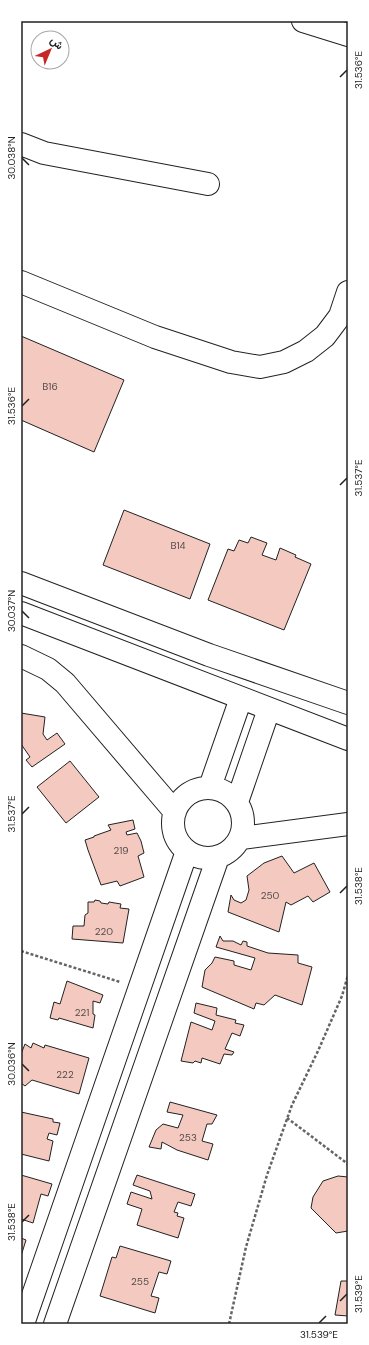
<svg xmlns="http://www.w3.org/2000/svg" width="369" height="1345" font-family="'DM Sans',Vazirmatn,sans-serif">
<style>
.building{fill:#f3c9c0;stroke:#222}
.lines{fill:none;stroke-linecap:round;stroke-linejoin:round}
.minor-casing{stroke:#222;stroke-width:24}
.path{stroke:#646464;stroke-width:2.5;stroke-dasharray:3 2;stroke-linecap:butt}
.minor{stroke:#fff;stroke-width:22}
.ticks{fill:none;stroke:#222;stroke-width:1.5}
.labels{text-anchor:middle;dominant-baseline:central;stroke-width:3;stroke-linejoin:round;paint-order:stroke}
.number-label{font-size:10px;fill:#564c4a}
.neatline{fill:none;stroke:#222;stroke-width:1.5}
.ticks-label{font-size:10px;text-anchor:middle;fill:#222}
</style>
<rect width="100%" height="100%" fill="#fff"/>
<path class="building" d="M21,336L124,380L94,452L21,420Z
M124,510L210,544L190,599L103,565Z
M251,537L267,543L262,555L276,560L280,548L296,555L295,557L311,564L284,630L208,600L228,549L234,551L239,540L248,543Z
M21,713L45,717L43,734L47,740L57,733L65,744L32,767L26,760L30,757L21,744Z
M70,761L99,797L66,823L37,787Z
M133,820L135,829L126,832L127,835L137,833L141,841L144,853L138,856L144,877L120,886L117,881L101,885L88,850L85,840L94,837V836L111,830L108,825Z
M282,856L294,873L314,863L330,892L313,902L308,896L291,905L286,902L279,932L228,912L231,895L234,900L241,903L246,900L249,890L247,876L264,863Z
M95,900L100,901L101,903L108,904L109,902L121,904L120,908L129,909L123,943L72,939L73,926H84L85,915L88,913V902H94Z
M220,936L223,941H233L241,945L243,941L247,942V946L268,953L298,955V963L312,967L302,1005L275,995L264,1005L256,1003L254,1009L202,987L205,970L212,963L215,957L234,961V965L251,970L255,958L216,947Z
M67,981L103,995L100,1003L93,1001V1014L95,1015L93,1028L59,1018L58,1020L50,1018L54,1002L60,1004Z
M196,1003L217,1008L216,1015L236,1020L235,1023L244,1025L240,1036L232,1033L225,1049L234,1052L232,1055L224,1054L220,1064L202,1058L201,1063L195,1061L193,1063L181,1061L191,1022L212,1030L215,1021L194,1013Z
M33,1043L44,1048L45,1045L89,1058L79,1094L32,1080L25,1086L21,1083V1054L25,1044L31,1048Z
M170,1102L217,1115L212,1124H207L202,1141L213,1144L208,1160L177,1150L162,1142L161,1149L149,1147L156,1130L163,1124L178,1128L183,1115L167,1112Z
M21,1112L53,1119V1122L60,1123L57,1135L49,1133L47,1139L53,1141L49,1161L21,1154Z
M21,1175L52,1184L48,1196L41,1194L33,1223L21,1219Z
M137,1175L195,1194L191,1206L178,1202L174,1212L178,1213L177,1216L184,1218L178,1238L137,1225L142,1209L127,1204L131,1192L152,1199L150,1191L133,1185Z
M338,1176L348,1177V1231L336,1233L311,1208L313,1197L323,1181Z
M21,1238L26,1240L21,1256Z
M120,1246L171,1261L167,1274L159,1272L151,1296L159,1298L155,1313L100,1296L112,1257L116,1258Z
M341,1281H348V1316L335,1315Z"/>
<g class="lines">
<defs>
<path id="minor" d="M303,21L348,35
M21,144L44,153L208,184
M21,282L155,337L231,362L260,367L284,362L306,351L325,336L340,316L348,292
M21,583L209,655L348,703
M21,613L348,739
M21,656L48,669L65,683L175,812
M210,787L241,698
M173 823a35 35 0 1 1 70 0a35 35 0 1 1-70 0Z
M237,802L269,709
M241,838L348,824
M23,1324L187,851
M55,1324L218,857"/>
</defs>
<use href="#minor" class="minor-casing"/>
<path class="path" d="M21,951L120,982
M287,1118L348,1164
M229,1324L246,1247L267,1175L292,1105L318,1051L342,996L348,975"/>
<use href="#minor" class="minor"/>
</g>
<path class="ticks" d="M340,77L347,70M22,158L29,165M22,406L29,399M340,485L347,478M22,611L29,618M22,814L29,807M340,893L347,886M22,1064L29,1071M22,1222L29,1215M340,1301L347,1294M319,1323L326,1316"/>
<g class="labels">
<g class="number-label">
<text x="50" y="386">B16</text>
<text x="178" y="545">B14</text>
<text x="121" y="850">219</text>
<text x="270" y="895">250</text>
<text x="104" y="931">220</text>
<text x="82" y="1012">221</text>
<text x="65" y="1074">222</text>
<text x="188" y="1137">253</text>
<text x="140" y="1281">255</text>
</g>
</g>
<rect width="369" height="1345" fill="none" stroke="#ffffff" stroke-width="44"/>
<g transform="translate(50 50) rotate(44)"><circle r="19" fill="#ffffff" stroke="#a7a7a7"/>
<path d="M0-3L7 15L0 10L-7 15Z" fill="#c62828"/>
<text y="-6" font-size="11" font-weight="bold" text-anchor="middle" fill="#222222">ش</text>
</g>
<rect x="22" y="22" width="325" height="1301" class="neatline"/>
<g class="ticks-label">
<text transform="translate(358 70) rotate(-90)" y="4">31.536°E</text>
<text transform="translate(11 158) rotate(-90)" y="4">30.038°N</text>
<text transform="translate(11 406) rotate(-90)" y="4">31.536°E</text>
<text transform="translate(358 478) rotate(-90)" y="4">31.537°E</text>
<text transform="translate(11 611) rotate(-90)" y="4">30.037°N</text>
<text transform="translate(11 814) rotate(-90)" y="4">31.537°E</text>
<text transform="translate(358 886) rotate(-90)" y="4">31.538°E</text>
<text transform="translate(11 1064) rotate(-90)" y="4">30.036°N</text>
<text transform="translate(11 1222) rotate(-90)" y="4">31.538°E</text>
<text transform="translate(358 1294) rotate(-90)" y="4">31.539°E</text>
<text x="319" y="1338">31.539°E</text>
</g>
</svg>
